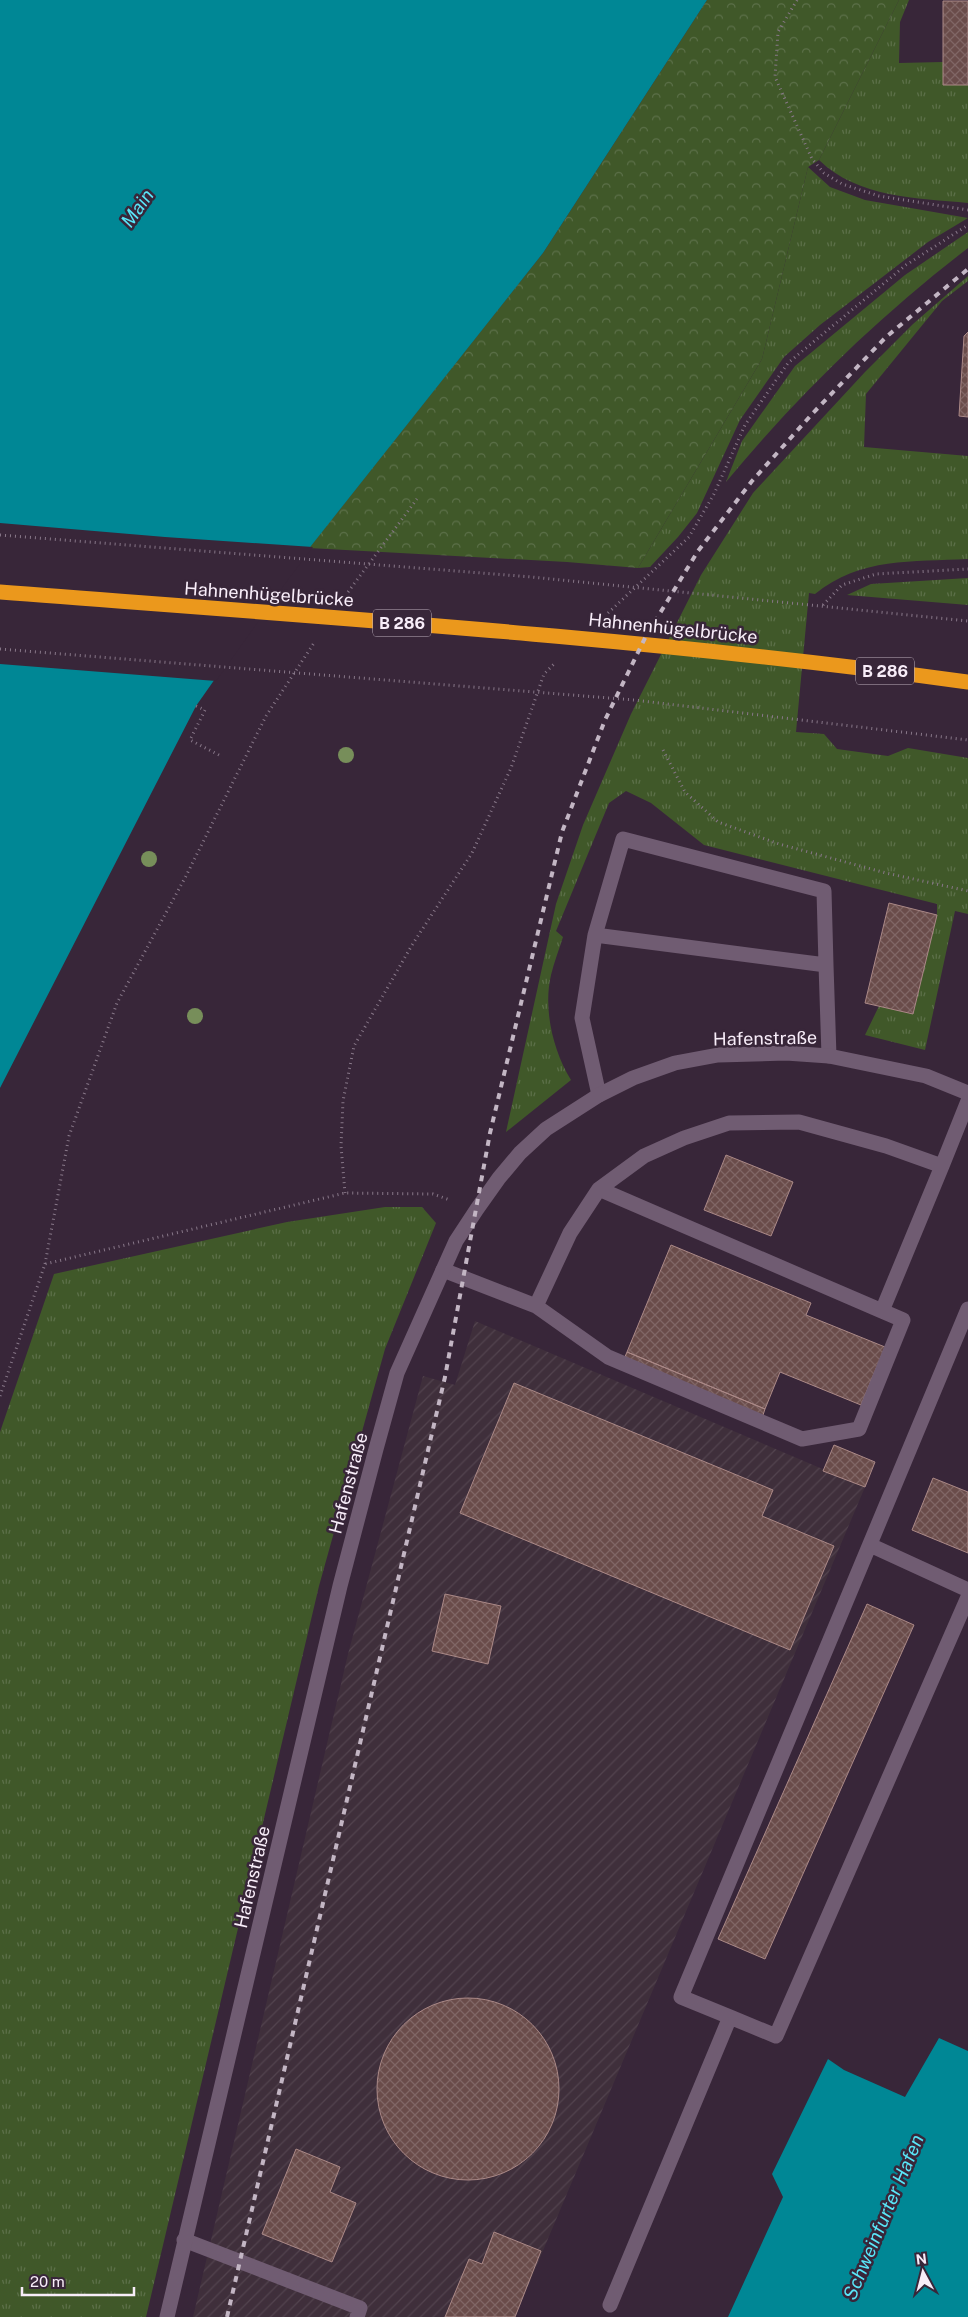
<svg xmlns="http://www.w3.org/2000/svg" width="968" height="2317" font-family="'Public Sans',sans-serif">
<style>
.industrial{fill:url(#industrial-furrows)}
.grass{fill:url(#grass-tufts)}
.forest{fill:url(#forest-crowns)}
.water{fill:#008795}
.pier{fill:#382639}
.building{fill:url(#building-cross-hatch);stroke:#ab8987}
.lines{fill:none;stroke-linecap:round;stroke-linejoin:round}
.path{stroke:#887889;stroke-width:3;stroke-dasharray:1 4;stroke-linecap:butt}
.lane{stroke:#705c72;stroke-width:15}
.street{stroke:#705c72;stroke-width:15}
.highway{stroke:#eb981c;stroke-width:15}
.rail{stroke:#c3b6c4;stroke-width:4;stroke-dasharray:6 6;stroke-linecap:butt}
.tree{fill:#778e5a}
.labels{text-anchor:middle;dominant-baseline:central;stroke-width:5;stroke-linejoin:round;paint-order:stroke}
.shield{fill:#382639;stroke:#beb1bf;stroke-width:1}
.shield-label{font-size:16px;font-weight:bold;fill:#f8edf9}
.street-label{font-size:18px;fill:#f8edf9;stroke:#382639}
.water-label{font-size:19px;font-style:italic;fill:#59e6f8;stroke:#382639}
</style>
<defs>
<pattern id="industrial-furrows" width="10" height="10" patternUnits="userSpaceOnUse" patternTransform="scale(1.25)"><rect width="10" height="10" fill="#3f2f3b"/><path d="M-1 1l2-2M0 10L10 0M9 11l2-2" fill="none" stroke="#52434e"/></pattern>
<pattern id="grass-tufts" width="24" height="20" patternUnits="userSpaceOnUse" patternTransform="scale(1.25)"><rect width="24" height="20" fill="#405829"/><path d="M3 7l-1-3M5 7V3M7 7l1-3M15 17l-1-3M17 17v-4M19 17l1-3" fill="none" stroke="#5c7049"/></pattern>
<pattern id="forest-crowns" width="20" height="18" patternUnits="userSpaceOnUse" patternTransform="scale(1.25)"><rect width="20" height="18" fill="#405829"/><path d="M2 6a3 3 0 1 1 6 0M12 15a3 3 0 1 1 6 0" fill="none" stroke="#5c7049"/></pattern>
<pattern id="building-cross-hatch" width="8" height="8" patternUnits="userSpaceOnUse" patternTransform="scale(1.25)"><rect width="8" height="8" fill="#6a4c4a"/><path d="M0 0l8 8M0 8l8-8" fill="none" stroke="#806665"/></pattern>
</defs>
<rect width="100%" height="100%" fill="#382639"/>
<path class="industrial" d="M475,1321L865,1487L515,2317H193L348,1654L423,1376L455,1385Z"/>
<path class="grass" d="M899,0H909L900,22L899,63L943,62V84L968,85V203C917,198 858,198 819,160Z
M808,167L830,187L865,200L968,218L928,242L820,325L784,357L740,420L697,513L678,537L650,567L638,568L762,359Z
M968,232V248C878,317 798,395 726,482L742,441L795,366L905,275Z
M968,276V281L942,301L866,394L864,447L968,456V559C912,562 861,557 815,594L809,593L796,732L824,734L837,749L888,756L908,748L968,758V914L955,911L925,1050L865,1035L879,1006L913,1014L937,915V904L704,845L651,803L626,791L609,803L556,931L563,937C559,950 554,962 551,975C543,1009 553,1051 571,1080L506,1132L556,904L583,825L631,714L701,575L753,493L865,372L913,324Z
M968,578V605L847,595L871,584Z
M385,1207H422L436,1223L385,1349L319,1586L146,2317H0V1432L54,1274L287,1222Z"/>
<path class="forest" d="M707,0H899L819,160L808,167L762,359L638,568L567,562L309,548L543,253Z"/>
<path class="water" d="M0,0H707L543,253L288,575L196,706L0,1088Z
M939,2038L968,2051V2317H728L783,2197L772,2174L828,2059L844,2070L905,2097Z"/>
<path class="pier" d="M0,523L165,537L313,547L290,577L216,681L0,664Z"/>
<path class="building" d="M943,1H968V85H943Z
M968,332V417L959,416L964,336Z
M889,903L937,915L913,1014L865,1003Z
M726,1155L793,1182L771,1236L704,1210Z
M671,1245L811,1303L806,1315L885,1347L861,1405L780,1372L765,1409L627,1352Z
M627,1352L765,1409L760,1424L621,1366Z
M514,1383L773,1490L762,1516L834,1546L790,1650L460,1513Z
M834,1445L875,1462L865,1487L823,1471Z
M933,1478L968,1492V1553L912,1530Z
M445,1594L501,1606L488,1664L432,1651Z
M867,1604L914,1625L765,1959L718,1939Z
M377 2089a91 91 0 1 1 182 0a91 91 0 1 1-182 0Z
M296,2149L340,2167L330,2192L356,2203L332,2262L262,2234Z
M494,2232L541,2251L515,2317H445L469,2259L482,2264Z"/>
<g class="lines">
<path class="path" d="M797,0L778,32L775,77L812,159L824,173L842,184L879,196L968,210
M0,535L532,577L968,621
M348,592L417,499
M823,605L842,585L876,574L968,569
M608,613L689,537L714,494L745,425L788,363L906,265L968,225
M0,649L634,700L968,740
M196,706L205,710L190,740L219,755
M663,750L685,792L718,822L779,844L886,873L968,891
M345,1193L341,1146L343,1101L354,1046L412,945L472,853L511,768L544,674L554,664
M45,1264L69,1136L117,1003L186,876L266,716L314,643
M0,1396L45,1264L345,1193L433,1194L450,1200"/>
<path class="lane" d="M595,935L623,839L824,891L826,965
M599,1095L582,1018L595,935L826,965L829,1056
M942,1166L968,1101
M443,1270L536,1306L608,1357L802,1439L859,1429L903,1320L882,1311
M536,1306L570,1233L599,1189L644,1156L684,1138L729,1123L799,1122L886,1146L942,1166L882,1311L599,1189
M870,1545L968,1590
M730,2017L776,2036L968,1597
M184,2240L360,2308L357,2317
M610,2305L730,2017L681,1997L968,1309"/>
<path class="street" d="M167,2317L340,1586L376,1449L397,1373L456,1241L477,1209L499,1178L520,1153L546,1129L599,1095L633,1078L675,1063L718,1055L786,1053L829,1056L926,1076L968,1093"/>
<path class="highway" d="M0,592C323,617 647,638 968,682"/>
<path class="rail" d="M227,2317L445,1377L490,1133L562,832L605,720L646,636L698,551L752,481L813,413L886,337L968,269"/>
</g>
<g class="tree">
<circle cx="346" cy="755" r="8"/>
<circle cx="149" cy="859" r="8"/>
<circle cx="195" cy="1016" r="8"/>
</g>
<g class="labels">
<g class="shield">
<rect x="373" y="609.5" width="58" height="27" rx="4"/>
<rect x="856" y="657.5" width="58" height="27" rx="4"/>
</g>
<g class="shield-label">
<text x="402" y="623">B 286</text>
<text x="885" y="671">B 286</text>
</g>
<g class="street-label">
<text transform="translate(269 594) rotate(4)">Hahnenhügelbrücke</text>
<text transform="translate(673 628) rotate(6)">Hahnenhügelbrücke</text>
<text transform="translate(765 1038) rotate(-1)">Hafenstraße</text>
<text transform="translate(348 1483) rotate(-75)">Hafenstraße</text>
<text transform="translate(252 1877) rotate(-77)">Hafenstraße</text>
</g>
<g class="water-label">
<text transform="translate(137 208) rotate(-55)">Main</text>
<text transform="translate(883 2217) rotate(-67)">Schweinfurter Hafen</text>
</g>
</g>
<g transform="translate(923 2272) rotate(353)" stroke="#382639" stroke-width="4" paint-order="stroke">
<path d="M0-4L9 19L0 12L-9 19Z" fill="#f8edf9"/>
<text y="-8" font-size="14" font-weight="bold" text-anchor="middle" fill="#f8edf9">N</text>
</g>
<path d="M22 2287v8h112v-8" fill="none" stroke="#f8edf9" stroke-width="2.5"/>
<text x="30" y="2287" font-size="15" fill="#f8edf9" stroke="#382639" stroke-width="4" paint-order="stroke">20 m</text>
</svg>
